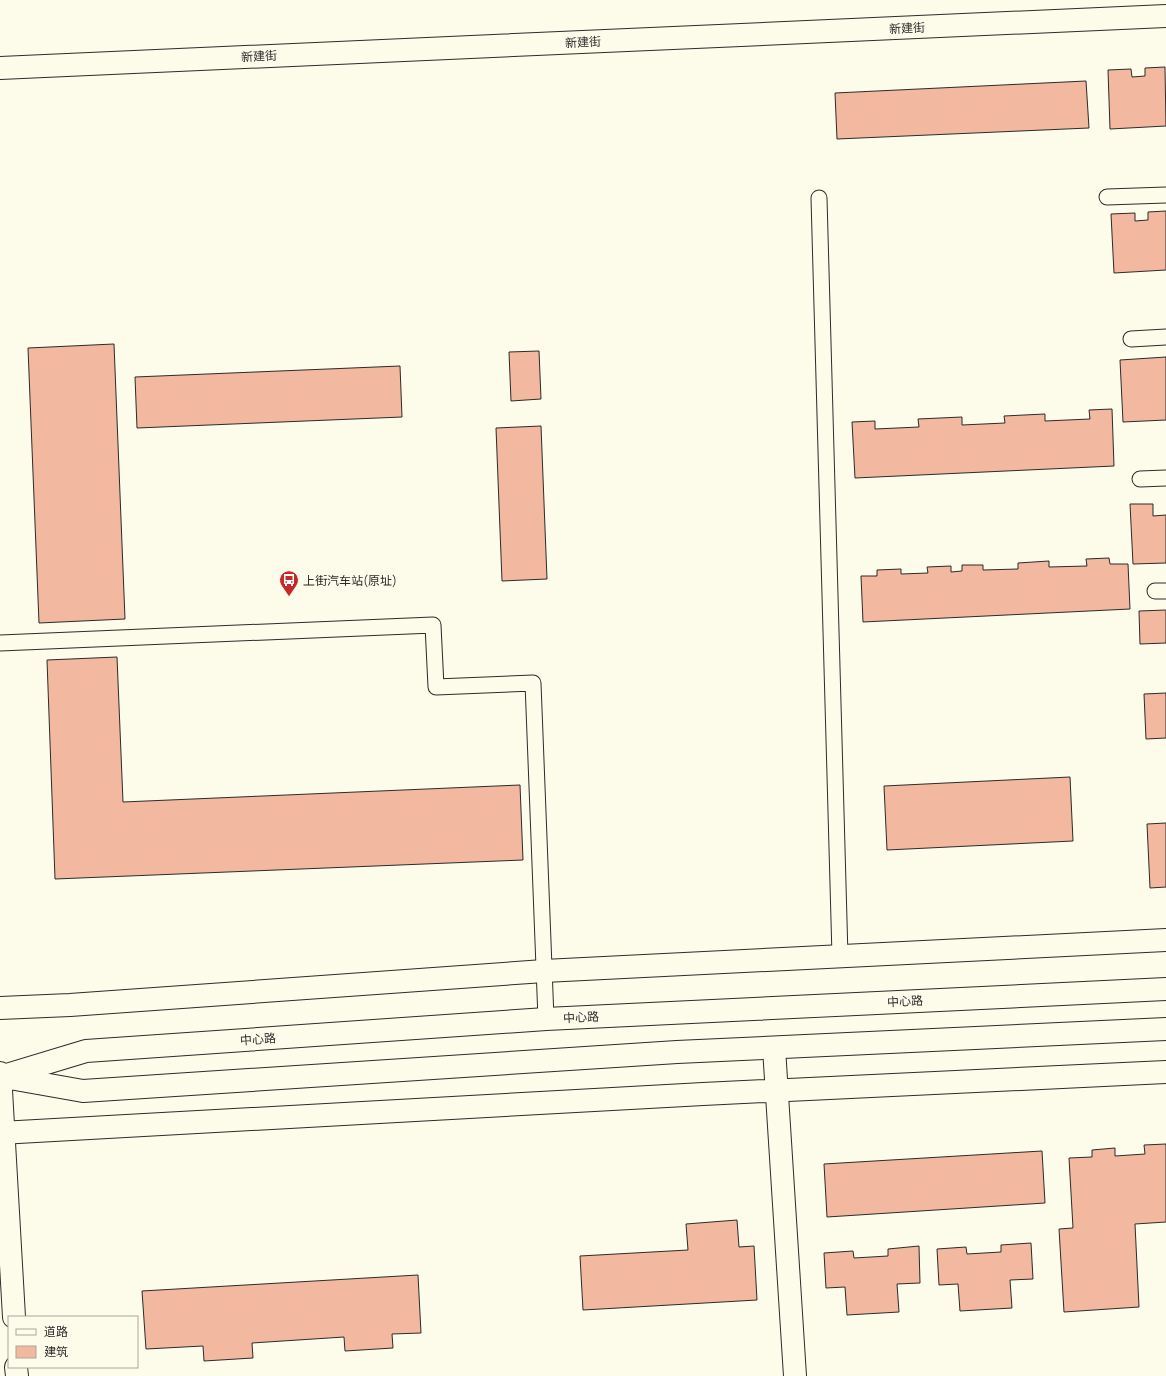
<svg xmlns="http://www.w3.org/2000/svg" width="1166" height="1376" font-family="Manrope,'Noto Sans SC',sans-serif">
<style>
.building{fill:#f2b8a0;stroke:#2b2b2b}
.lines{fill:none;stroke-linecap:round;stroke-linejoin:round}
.lane-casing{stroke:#2b2b2b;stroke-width:17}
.street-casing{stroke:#2b2b2b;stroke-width:24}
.secondary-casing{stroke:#2b2b2b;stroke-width:24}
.lane{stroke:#fdfbea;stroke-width:15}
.street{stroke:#fdfbea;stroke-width:22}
.secondary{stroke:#fdfbea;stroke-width:22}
.labels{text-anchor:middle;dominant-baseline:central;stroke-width:3;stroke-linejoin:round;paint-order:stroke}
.street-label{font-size:12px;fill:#2b2b2b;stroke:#fdfbea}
.poi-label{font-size:12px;fill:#2b2b2b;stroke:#fdfbea;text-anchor:start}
</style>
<rect width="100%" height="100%" fill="#fdfbea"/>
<path class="building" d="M1165,67L1166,126L1110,129L1108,70L1131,69L1132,77L1145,76V68Z
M1086,81L1089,128L837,139L835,93Z
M1166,211V270L1114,273L1111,214L1135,213V221L1148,220V212Z
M114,344L125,619L39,623L28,348Z
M539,351L541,399L511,401L509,352Z
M1166,357V420L1123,422L1120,360Z
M400,366L402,417L137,428L135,377Z
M1112,409L1114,466L855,478L852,422L875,421V429L919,427L918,419L962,417V425L1005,423L1004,416L1045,414V421L1090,419L1089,410Z
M541,426L547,579L502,581L496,428Z
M1130,504H1153V516L1166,515V563L1133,564Z
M1109,558L1110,564H1128L1130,609L863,622L861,576H877V570L901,569V574L928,573L927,567L951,566V572L962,571V565H983V570L1018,569V563L1049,561V567L1087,566L1086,559Z
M1166,610V643L1140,644L1139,611Z
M117,657L123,802L520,785L523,860L55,879L47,660Z
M1166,693V738L1146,739L1144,694Z
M1070,777L1073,841L887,850L884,786Z
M1166,823V887L1150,888L1147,824Z
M1166,1144V1222L1135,1224L1139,1307L1064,1312L1059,1229L1073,1228L1069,1158L1092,1157V1150L1115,1148V1156L1145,1154L1144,1145Z
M1042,1151L1045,1203L827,1217L824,1164Z
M737,1220L739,1247L754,1246L757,1300L583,1310L580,1256L688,1250L686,1224Z
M1031,1243L1033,1279L1010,1280L1012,1308L960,1311L958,1284L939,1285L937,1249L966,1247L967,1254L1001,1252V1245Z
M919,1246L920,1283L897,1284L899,1312L847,1315L845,1287L826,1288L824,1253L853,1251L854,1258L888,1256V1249Z
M418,1275L421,1333L392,1334L393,1348L345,1351L344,1337L252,1343L253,1358L204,1361L203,1346L146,1349L142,1291Z"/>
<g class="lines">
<defs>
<path id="lane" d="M1107,197L1166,195
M819,198L840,956
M1131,339L1166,337
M1140,479L1166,478
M1155,591H1166
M0,643L433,625L436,687L533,683L546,1019"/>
<path id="street" d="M0,68L1166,16
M0,1008L70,1005L544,971L1166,940
M774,1048L795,1376
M0,1133L703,1094L1166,1072"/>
<path id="secondary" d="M0,1073L14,1317
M0,1077L86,1051L546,1019L1166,989
M4,1077L83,1091L677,1052L1166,1029
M16,1367L17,1376"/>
</defs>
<use href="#lane" class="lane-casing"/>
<use href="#street" class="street-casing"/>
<use href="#secondary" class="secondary-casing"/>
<use href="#lane" class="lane"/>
<use href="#street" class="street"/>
<use href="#secondary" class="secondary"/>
</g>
<defs>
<symbol id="bus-pin" viewBox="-11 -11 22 30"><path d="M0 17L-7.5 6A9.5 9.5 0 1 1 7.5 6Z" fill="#c62828" stroke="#fdfbea"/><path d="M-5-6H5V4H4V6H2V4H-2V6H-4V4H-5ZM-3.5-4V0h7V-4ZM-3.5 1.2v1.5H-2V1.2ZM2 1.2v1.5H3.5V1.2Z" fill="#fff"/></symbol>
</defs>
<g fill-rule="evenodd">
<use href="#bus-pin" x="278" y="569" width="22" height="30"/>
</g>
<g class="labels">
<g class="street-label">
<text transform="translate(907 28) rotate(-3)">新建街</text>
<text transform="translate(583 42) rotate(-3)">新建街</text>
<text transform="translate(259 56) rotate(-3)">新建街</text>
<text transform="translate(905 1001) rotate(-3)">中心路</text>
<text transform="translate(581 1017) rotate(-3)">中心路</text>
<text transform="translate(258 1039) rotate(-4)">中心路</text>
</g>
<g class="poi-label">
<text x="303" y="580">上街汽车站(原址)</text>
</g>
</g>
<rect x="8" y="1316" width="130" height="52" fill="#fdfbea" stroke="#a9a89e"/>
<rect x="16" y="1329" width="20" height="6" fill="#fdfbea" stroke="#a9a89e"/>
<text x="44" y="1336" font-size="12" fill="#2b2b2b">道路</text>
<rect x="16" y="1346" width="20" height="12" fill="#f2b8a0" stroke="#a9a89e"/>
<text x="44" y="1356" font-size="12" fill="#2b2b2b">建筑</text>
</svg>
